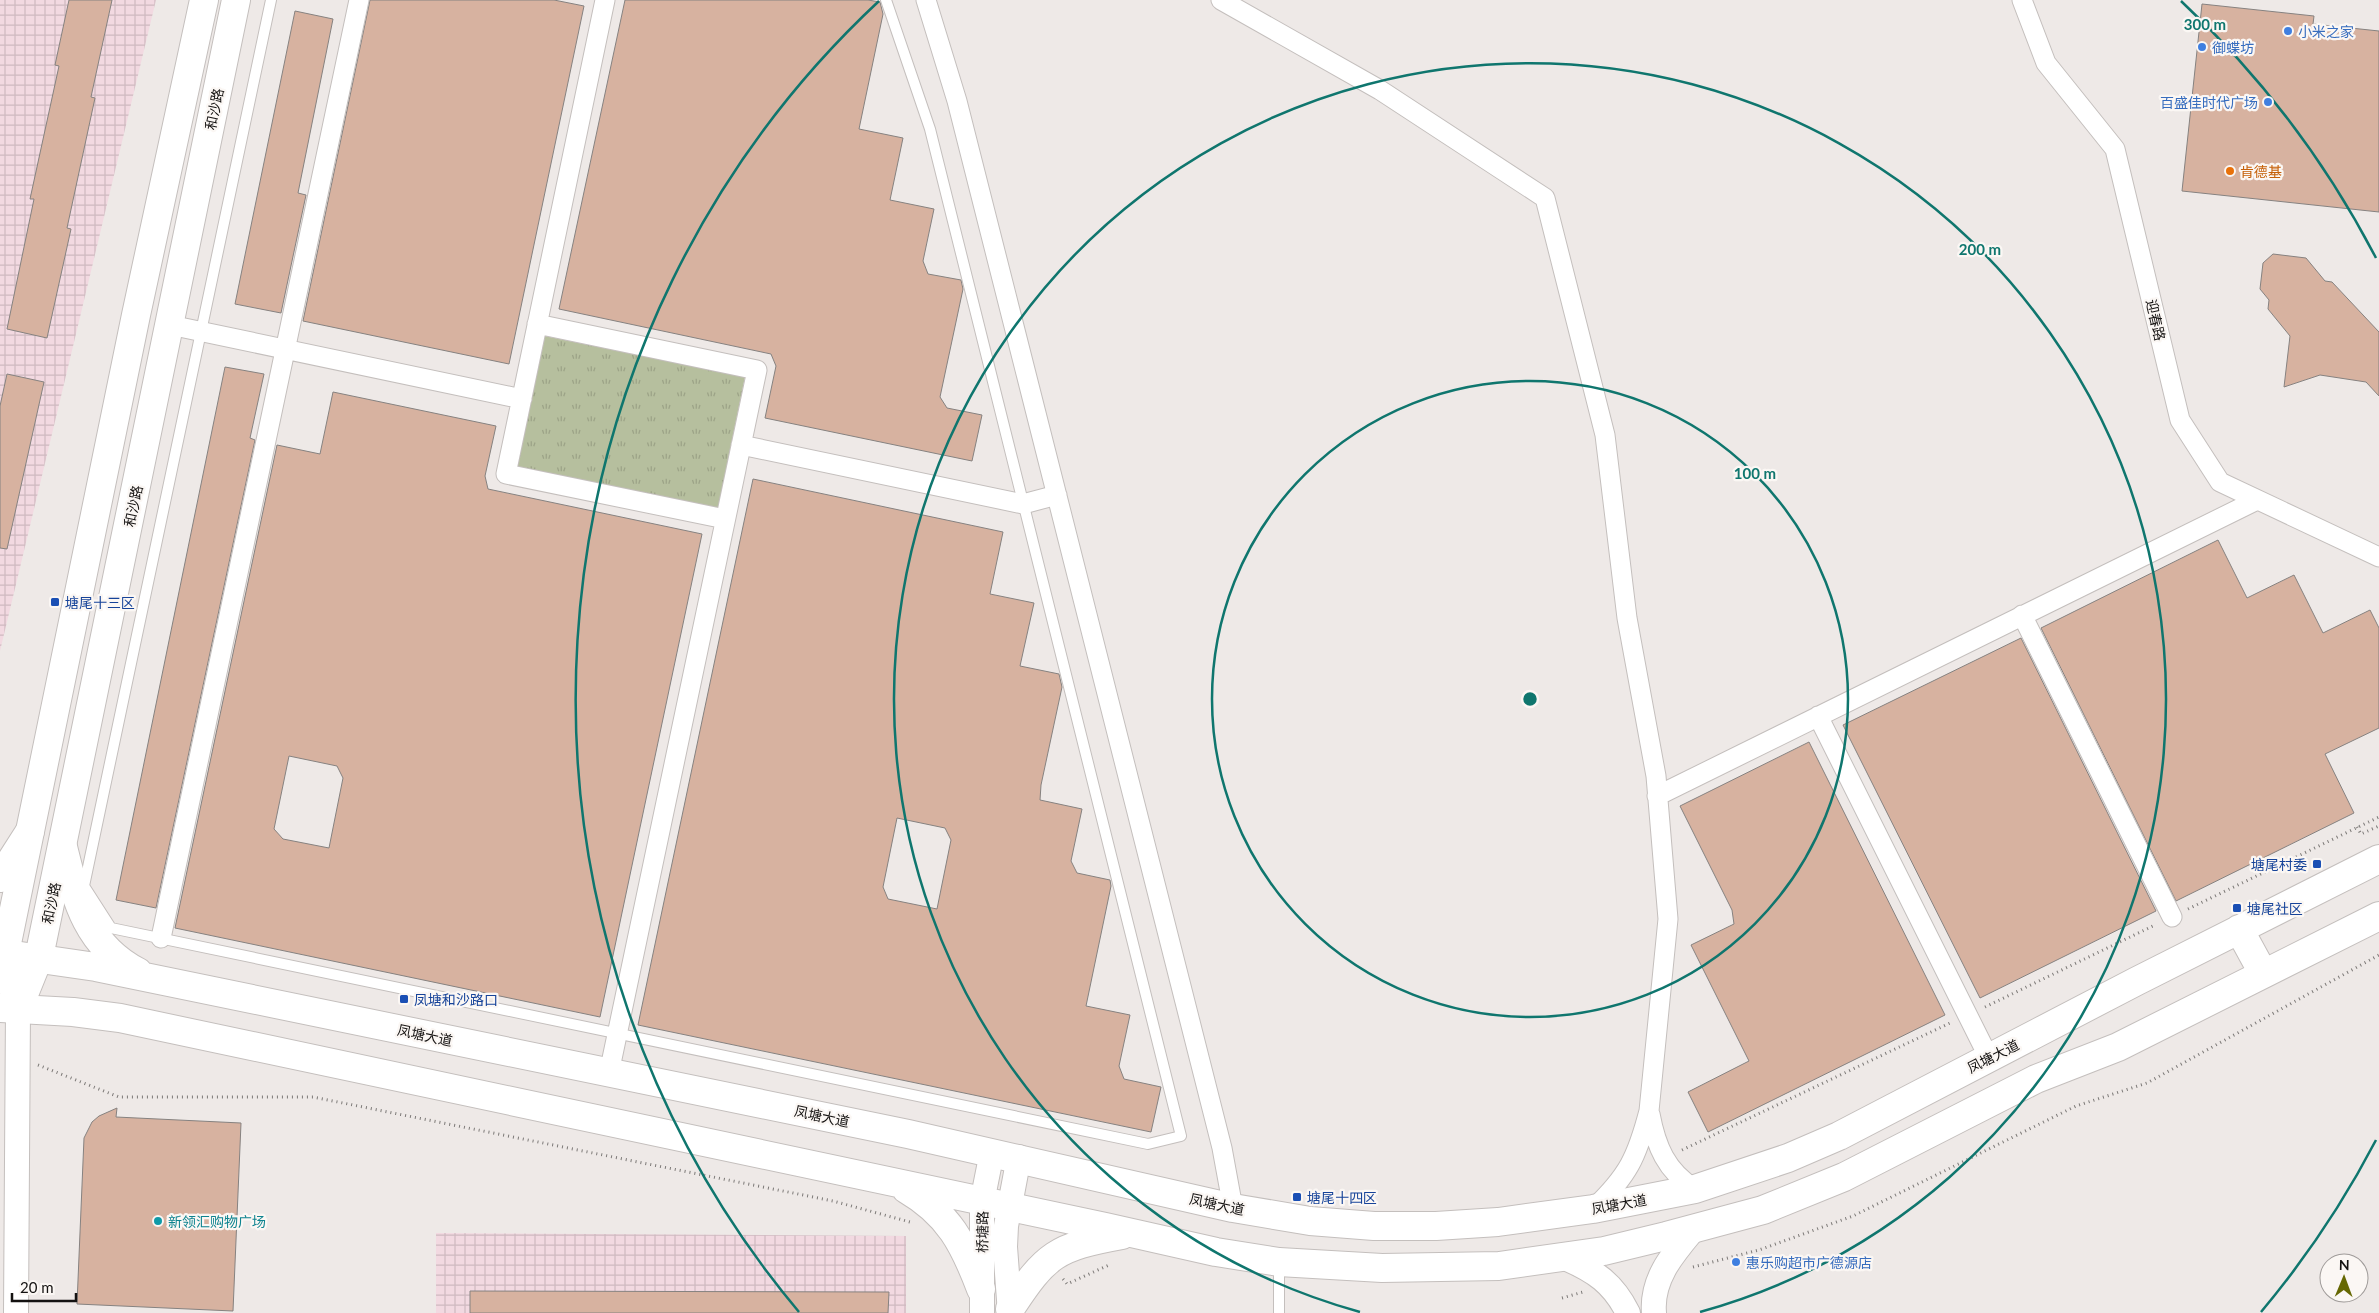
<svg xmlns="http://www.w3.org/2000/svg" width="2379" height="1313" font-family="Lato,'Noto Sans SC',sans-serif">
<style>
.industrial{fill:url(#industrial-grid)}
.park{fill:url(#park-tufts)}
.building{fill:#d7b2a0;stroke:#868280;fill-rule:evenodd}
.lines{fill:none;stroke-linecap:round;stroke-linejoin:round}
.service-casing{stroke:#c4bfbd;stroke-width:12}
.minor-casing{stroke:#c4bfbd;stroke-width:21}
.tertiary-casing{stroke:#c4bfbd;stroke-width:26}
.secondary-casing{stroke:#c4bfbd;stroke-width:30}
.primary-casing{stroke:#c4bfbd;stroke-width:30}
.path{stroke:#7c7977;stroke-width:3;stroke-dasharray:1 4;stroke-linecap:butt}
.service{stroke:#fff;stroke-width:10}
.minor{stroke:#fff;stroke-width:19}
.tertiary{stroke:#fff;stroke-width:24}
.secondary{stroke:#fff;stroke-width:28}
.primary{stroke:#fff;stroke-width:28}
.ring{fill:none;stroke:#0f766e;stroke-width:2.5}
.shop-dot{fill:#3f7fe0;stroke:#fbf7f4;stroke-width:2}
.food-dot{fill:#e8710a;stroke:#fbf7f4;stroke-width:2}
.transit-dot{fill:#1a4fb4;stroke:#fbf7f4;stroke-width:2}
.culture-dot{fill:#0f9aa8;stroke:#fbf7f4;stroke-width:2}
.labels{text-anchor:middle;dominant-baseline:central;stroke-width:4.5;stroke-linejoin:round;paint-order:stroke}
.shop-label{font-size:14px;fill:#366cbe;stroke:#fbf7f4;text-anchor:start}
.street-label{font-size:14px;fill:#141211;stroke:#fbf7f4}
.food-label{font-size:14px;fill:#c56008;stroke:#fbf7f4;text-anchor:start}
.transit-label{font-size:14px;fill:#164399;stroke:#fbf7f4;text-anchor:start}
.culture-label{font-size:14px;fill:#0d838f;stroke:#fbf7f4;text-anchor:start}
.centre{fill:#0f766e;stroke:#fbf7f4;stroke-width:2.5}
.ring-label{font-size:15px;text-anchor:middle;font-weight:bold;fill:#0f766e;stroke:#fbf7f4;stroke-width:4.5;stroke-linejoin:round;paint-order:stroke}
</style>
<defs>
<pattern id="industrial-grid" width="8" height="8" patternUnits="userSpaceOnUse" patternTransform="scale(1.25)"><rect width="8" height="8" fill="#f2d9e1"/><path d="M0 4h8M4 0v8" fill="none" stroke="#cfb9c0"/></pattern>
<pattern id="park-tufts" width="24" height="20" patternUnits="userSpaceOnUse" patternTransform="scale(1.25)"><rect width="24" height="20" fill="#b6bf9e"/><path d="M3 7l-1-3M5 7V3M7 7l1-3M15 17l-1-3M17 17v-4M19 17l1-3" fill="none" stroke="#9ca387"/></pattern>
</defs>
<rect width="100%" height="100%" fill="#eee9e7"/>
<path class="industrial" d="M0,0H156L0,651Z
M436,1233L906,1236V1313H436Z"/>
<path class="park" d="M545,336L745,377L718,508L517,467Z"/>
<path class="building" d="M69,0H112L91,97L95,98L67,228L71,229L47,338L7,329L34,199H30L59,66L55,65Z
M370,0H554L584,6L509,364L303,321Z
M625,0H868L880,2L883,14L859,129L903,138L890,200L934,209L923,261L928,274L961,280L963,289L940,397L947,408L982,415L972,461L765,418L776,366L771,354L559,309Z
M2202,4L2314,16L2313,24L2379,31V212L2182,191Z
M295,11L333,19L298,193L306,195L281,313L235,304Z
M2273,254L2306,258L2325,281L2332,282L2379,332V396L2366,382L2320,375L2284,387L2290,336L2268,309L2269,300L2260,289L2263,263Z
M225,367L264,374L250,438L255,440L156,908L116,900Z
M7,374L44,382L7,549L0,548V406Z
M333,392L496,426L485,476L488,489L702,534L600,1017L175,928L277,445L320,454ZM289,756L337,766L343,778L329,848L283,839L274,829Z
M753,479L1003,532L990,594L1034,603L1020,666L1059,674L1062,687L1041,785L1040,800L1082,809L1071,861L1077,873L1110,880L1111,886L1086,1006L1130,1015L1119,1066L1124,1079L1161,1087L1151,1132L638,1025ZM897,818L945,828L951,840L937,909L888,899L883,887Z
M2218,540L2247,598L2294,575L2323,633L2370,610L2379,628V728L2325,754L2354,813L2176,901L2041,628Z
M2021,638L2156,911L1980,998L1843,725Z
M1809,742L1945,1015L1708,1132L1688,1092L1749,1061L1691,945L1734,924L1732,910L1680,806Z
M117,1108L116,1117L241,1123L233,1311L77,1304L84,1138L92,1122L99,1116Z
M470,1291L889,1292L888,1313H470Z"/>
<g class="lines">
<defs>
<path id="service" d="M271,0L84,886L111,928L1148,1144L1181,1136L930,129L886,0
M1279,1263V1313"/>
<path id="minor" d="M605,0L506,474L725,519
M926,0L957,101L1222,1148L1233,1208
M1221,0L1380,90L1545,198L1605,435L1627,618L1656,776L1668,919L1649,1111C1637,1157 1628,1176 1593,1209
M2022,0L2046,63L2115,149L2180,420L2220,482L2379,557
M537,324L757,370L609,1073
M170,325L522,399
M741,445L1023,504L1057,495
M2022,615L2172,917
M1818,716L1989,1058
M1657,796L2257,500
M161,938L359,0
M1650,1114C1656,1146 1666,1171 1695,1189"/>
<path id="tertiary" d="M1565,1258C1595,1271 1613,1283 1628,1313
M16,1313L18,1009
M982,1313V1202L992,1152
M1010,1313L1005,1247L1006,1226L1019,1157
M1654,1313C1651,1279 1673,1254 1693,1230"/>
<path id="secondary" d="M18,1009L39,957L236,0
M18,1009L5,953L136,315L204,0"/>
<path id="primary" d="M63,847C76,899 86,945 138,972
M0,878L30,831
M2239,929L2263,973
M0,953L96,967L908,1134L1233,1208L1310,1221L1374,1226H1436L1498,1222L1593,1209L1695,1189L1788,1158L1839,1136L2137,981L2379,859
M0,1008L73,1012L120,1018L1105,1227L1216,1252L1279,1262L1382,1268L1499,1266L1604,1251L1666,1236L1763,1210L1844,1177L2036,1079L2118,1047L2379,916
M906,1189C949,1214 964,1244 981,1289
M1010,1309C1046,1254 1056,1247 1122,1235"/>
</defs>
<use href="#service" class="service-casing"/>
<use href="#minor" class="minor-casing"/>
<use href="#tertiary" class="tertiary-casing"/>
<use href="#secondary" class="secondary-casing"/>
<use href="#primary" class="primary-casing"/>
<path class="path" d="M2357,827L2361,834L2379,826
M2188,909L2379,817
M1985,1007L2155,925
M38,1065L119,1097H313L833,1201L910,1222
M1682,1150L1950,1023
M1693,1267L1759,1250L1853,1216L2076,1106L2147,1083L2379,955
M1063,1279L1067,1284L1109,1265
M1562,1298L1583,1292"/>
<use href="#service" class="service"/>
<use href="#minor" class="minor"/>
<use href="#tertiary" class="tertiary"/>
<use href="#secondary" class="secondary"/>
<use href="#primary" class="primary"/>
</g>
<g class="ring">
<circle cx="1530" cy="699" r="318"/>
<path d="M1360 1312A636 636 0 1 1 1700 1312"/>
<path d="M2376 1140A954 954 0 0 1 2261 1312M799 1312A954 954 0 0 1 879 1M2181 1A954 954 0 0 1 2376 258"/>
</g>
<g class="shop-dot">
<circle cx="2288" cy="31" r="5"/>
<circle cx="2202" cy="47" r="5"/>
<circle cx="2268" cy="102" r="5"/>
<circle cx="1736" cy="1262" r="5"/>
</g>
<circle class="food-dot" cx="2230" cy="171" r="5"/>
<g class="transit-dot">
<rect x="50" y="597" width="10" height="10" rx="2.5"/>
<rect x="2312" y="859" width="10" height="10" rx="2.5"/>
<rect x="2232" y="903" width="10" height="10" rx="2.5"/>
<rect x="399" y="994" width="10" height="10" rx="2.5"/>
<rect x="1292" y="1192" width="10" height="10" rx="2.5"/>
</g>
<circle class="culture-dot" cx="158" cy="1221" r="5"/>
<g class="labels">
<g class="shop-label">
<text x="2298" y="31">小米之家</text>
<text x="2212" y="47">御蝶坊</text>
<text x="2258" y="102" text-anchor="end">百盛佳时代广场</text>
<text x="1746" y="1262">惠乐购超市广德源店</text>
</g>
<g class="street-label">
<text transform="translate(214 109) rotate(-78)">和沙路</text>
<text transform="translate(2156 320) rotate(77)">迎春路</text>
<text transform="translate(133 506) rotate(-78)">和沙路</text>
<text transform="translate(51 903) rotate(-78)">和沙路</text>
<text transform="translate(425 1035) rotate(12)">凤塘大道</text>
<text transform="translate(1993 1056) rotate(-27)">凤塘大道</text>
<text transform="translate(822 1116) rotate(12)">凤塘大道</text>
<text transform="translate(1217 1204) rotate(12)">凤塘大道</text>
<text transform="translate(1619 1204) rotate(-10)">凤塘大道</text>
<text transform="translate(982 1232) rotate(-89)">桥塘路</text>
</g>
<g class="food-label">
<text x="2240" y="171">肯德基</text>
</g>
<g class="transit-label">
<text x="65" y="602">塘尾十三区</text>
<text x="2307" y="864" text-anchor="end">塘尾村委</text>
<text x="2247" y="908">塘尾社区</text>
<text x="414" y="999">凤塘和沙路口</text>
<text x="1307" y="1197">塘尾十四区</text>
</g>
<g class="culture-label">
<text x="168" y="1221">新领汇购物广场</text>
</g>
</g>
<circle cx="1530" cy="699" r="8" class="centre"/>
<g class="ring-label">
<text x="2205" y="30">300 m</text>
<text x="1980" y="255">200 m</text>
<text x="1755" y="479">100 m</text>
</g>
<g transform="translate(2344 1278) rotate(1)"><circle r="24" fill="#fbf7f4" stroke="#9f9b99"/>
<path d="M0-4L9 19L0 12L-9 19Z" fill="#666803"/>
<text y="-8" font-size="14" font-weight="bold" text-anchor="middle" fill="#141211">N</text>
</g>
<path d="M12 1293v8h64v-8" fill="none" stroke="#141211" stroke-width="2.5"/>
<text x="20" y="1293" font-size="15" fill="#141211" stroke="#fbf7f4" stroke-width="4" paint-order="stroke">20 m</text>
</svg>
